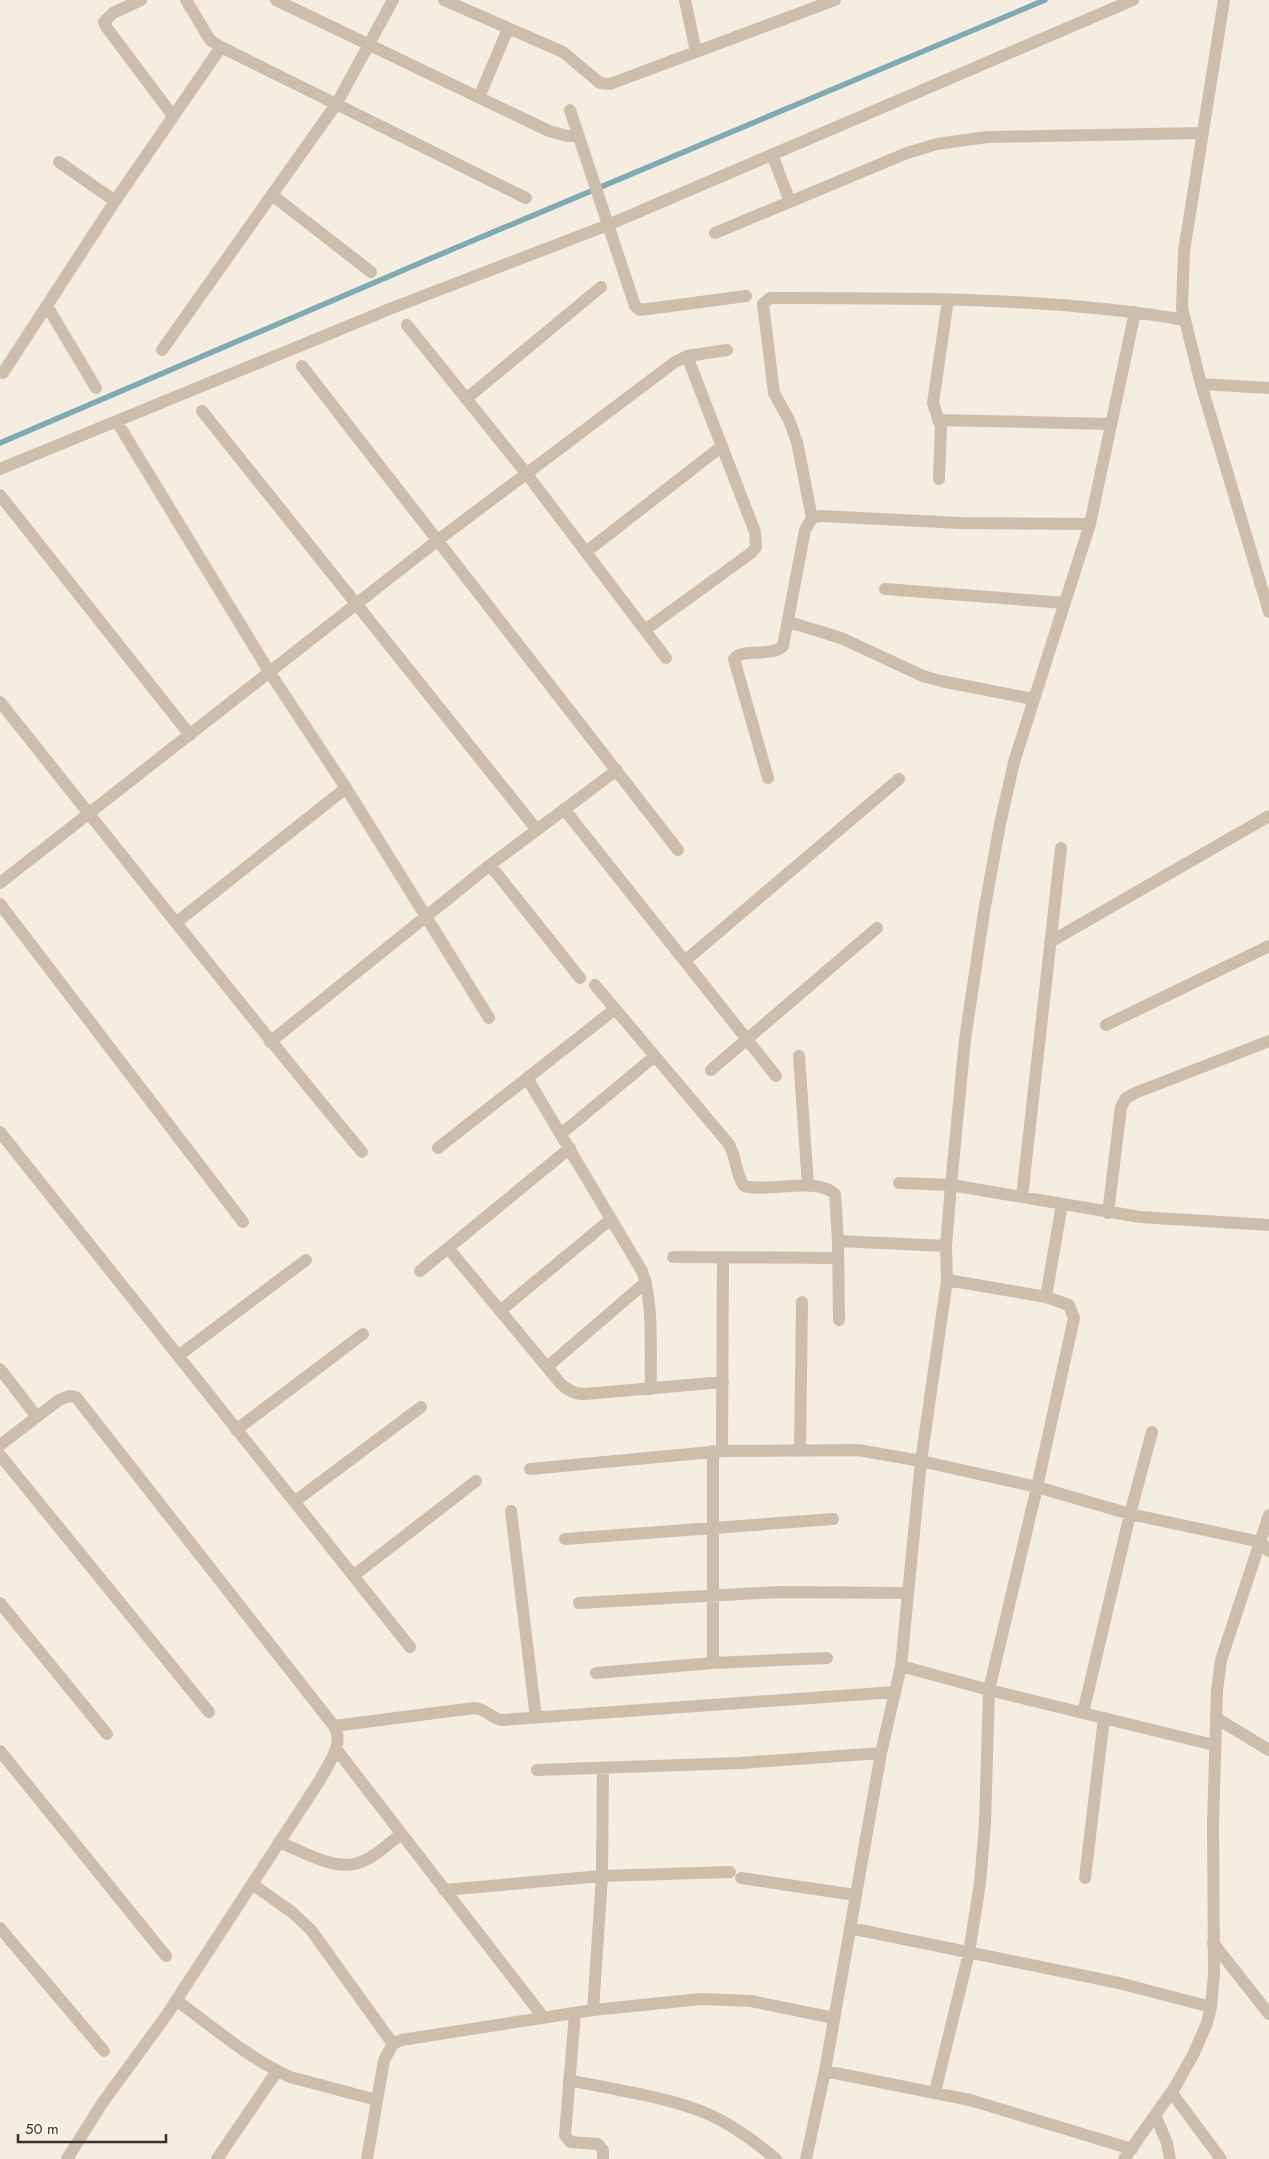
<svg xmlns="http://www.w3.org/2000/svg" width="1269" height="2159" font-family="Jost,sans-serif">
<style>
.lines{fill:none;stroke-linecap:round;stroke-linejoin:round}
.stream{stroke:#7dabb3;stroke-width:5.5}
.minor{stroke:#cdbeab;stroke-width:12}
.tertiary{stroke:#cdbeab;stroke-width:12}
</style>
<rect width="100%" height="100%" fill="#f4ede0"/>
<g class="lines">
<path class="stream" d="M0,443L427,260L1045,0"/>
<path class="minor" d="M141,0L113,13L104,22L107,28L173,116
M186,0L210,40L221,47
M276,0L549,131L567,136H579
M444,0L563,52L600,83L610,84L835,0
M685,0L696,52
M479,97L508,29
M570,110L635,306L640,310L746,296
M772,154L790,202
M59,162L115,201
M272,195L371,272
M715,233L907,153L937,144L987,137L1203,133
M47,306L96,388
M1135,312L1090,524L1014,762L1000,824L984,912L965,1040L951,1185L1140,1217L1269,1225
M407,325L526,473L666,658
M162,350L337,103L393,0
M302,366L678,850
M3,373L115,201L221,47L526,198
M1201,384L1269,388
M466,399L601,287
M202,411L537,830
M938,420L1110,424
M117,422L270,673L346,788L489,1018
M0,469L392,308L608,225L1133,0
M939,479L941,427L933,403L948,300
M0,495L190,735
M812,518L797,442L789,420L774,393L763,304L770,298C908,298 1049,297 1185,320
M586,552L722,446
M885,589L1065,603
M789,622L841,638L923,676L941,681L1033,699
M645,630L751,553L756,547L755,532L687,356
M0,702C120,852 239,1004 362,1152
M768,778L734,659C743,647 771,658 783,646L805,530L812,518L821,516L961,523L1090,524
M564,809L776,1076
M490,865L580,978
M0,883L438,540L675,362L687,356L727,350
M0,904L243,1222
M177,922L346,788
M1050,942L1269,816
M686,960L899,779
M595,985L728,1143C737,1156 735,1174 744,1186C768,1193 816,1176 835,1194L838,1241L839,1320
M1106,1025L1269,946
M270,1042L490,865L617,770
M799,1056L808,1186
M711,1070L877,928
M527,1078L642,1271C654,1303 650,1354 651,1389
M0,1132L410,1647
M561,1134L655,1056
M438,1148L615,1009
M1022,1197L1061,848
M1108,1213L1121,1107L1126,1098L1135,1093L1269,1041
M838,1241L946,1246
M448,1248L561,1384C569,1391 575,1394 585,1394L723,1382
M673,1257L838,1258
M420,1271L570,1148
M1046,1297L1062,1204
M500,1311L611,1219
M178,1356L306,1260
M547,1367L646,1282
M0,1369L37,1417
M236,1430L363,1334
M0,1445L59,1400L69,1396L76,1397L334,1726C345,1744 328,1764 320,1780L166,2016L103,2102L67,2159
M722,1451L723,1257
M800,1451L802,1302
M0,1455L209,1712
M530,1469L722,1451L858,1450L921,1461L1037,1487L1130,1514L1261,1542L1269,1551
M294,1502L421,1407
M511,1511L536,1718
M565,1539L833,1519
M353,1576L476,1481
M0,1603L107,1734
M579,1603L778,1592L908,1593
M713,1663V1451
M901,1666L989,1690L1214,1745
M596,1673L713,1663L827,1658
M1083,1713L1130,1514L1152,1432
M1216,1718L1269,1750
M334,1726L474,1708C486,1708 491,1719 502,1720L895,1692
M336,1749L544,2018
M0,1751L166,1956
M537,1770L740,1763L881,1753
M279,1842C302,1851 334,1871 358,1863C374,1858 388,1844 401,1834
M741,1878L855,1895
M1085,1878L1104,1718
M252,1884L293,1913L311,1930L393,2044
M444,1890L602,1876L730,1872
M0,1928L104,2051
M850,1928L1119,1983L1211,2007
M1213,1943L1269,2014
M176,2000C213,2027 248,2058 290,2077L377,2100
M593,2010L602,1876L603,1768
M575,2013L565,2135L570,2142L598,2144L603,2150V2159
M825,2071L970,2100L1132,2149
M569,2080C615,2090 665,2096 708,2114C733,2125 755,2142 776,2159
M935,2092L969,1953L980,1883L985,1824L989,1690L1037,1487L1074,1318L1069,1305L1046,1297L947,1280
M1172,2093L1221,2159
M1156,2117L1167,2143L1170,2159
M217,2159L277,2071
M367,2159L384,2060L393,2044L401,2040L593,2010L701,1999L751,2001L834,2018
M806,2159L825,2071L881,1753L901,1666L921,1461L947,1280L946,1246L951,1185L899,1183"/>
<path class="tertiary" d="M1224,0L1184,251L1182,308L1201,384L1269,612
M1124,2159L1175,2087L1194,2053L1207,2023L1211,2007L1214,1974L1213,1824L1217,1691L1221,1660L1269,1515"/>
</g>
<path d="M18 2134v8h148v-8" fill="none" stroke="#3b312a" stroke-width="2.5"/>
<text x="25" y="2134" font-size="15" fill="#3b312a" stroke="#fbf6ed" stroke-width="4" paint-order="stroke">50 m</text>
</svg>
